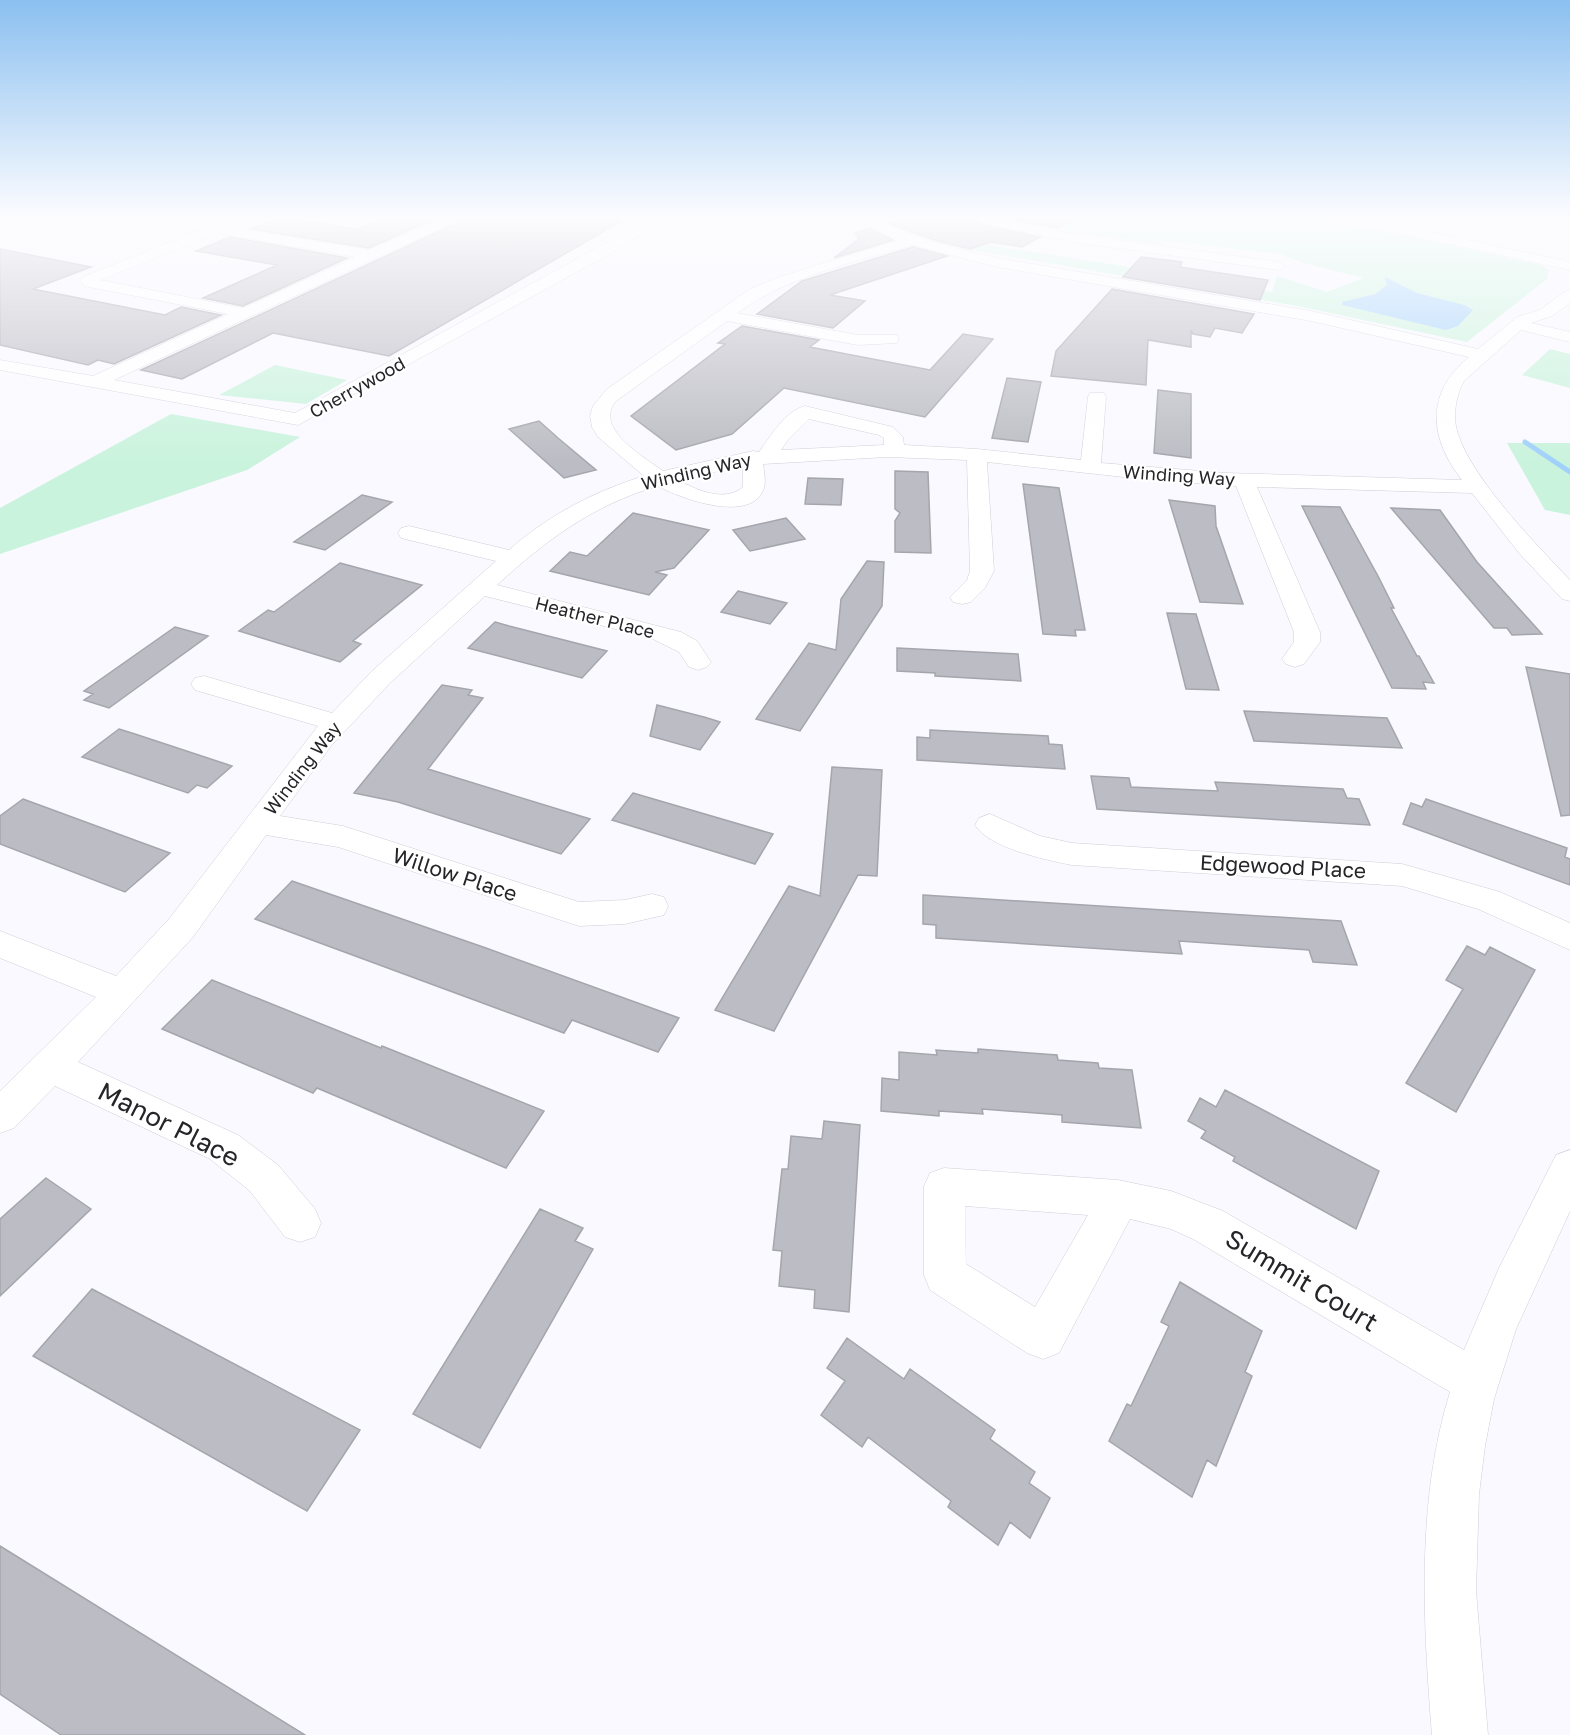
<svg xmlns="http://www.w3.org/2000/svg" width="1570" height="1735" font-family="'Golos Text',sans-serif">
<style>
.green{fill:#caf3dd}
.water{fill:#a1d1fb}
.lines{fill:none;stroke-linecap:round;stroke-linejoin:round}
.stream{stroke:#a1d1fb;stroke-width:5}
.building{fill:#bcbcc4;stroke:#a5a5ad;stroke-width:1.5}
.street-casing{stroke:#cecfd7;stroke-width:1}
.secondary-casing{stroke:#cecfd7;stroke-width:1}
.street{fill:#fff;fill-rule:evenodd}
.secondary{fill:#f8e9cf;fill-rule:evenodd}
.labels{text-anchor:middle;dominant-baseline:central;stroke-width:4.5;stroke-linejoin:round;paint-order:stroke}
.far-street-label{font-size:18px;fill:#252528;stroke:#fff}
.street-label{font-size:21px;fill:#252528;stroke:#fff}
.near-street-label{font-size:26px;fill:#252528;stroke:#fff}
</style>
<rect width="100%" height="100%" fill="#f9f9ff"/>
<path class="green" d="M880,219H896L934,232L987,245L1194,277L1192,281L1272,292L1277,276L1327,292L1364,278L1307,264L1280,254L1160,240L1157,244L1060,230L1077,220L1073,219H1310L1383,231L1541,265L1549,270L1547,279L1467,342L1297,306L972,250L915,233Z
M1550,349L1570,354V388L1522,375Z
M275,365L347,380L306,404L219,395Z
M171,414L300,437L247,470L0,554V508Z
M1507,443H1570V515L1545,510Z"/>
<path class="water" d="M1385,277L1417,293L1464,305L1473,310L1458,326L1446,330L1342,305V302L1375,294L1387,285Z"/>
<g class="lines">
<path class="stream" d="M1525,442L1570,472"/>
</g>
<path class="building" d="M274,219H291L358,229L381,219H434L369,248L251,229Z
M458,219H625L389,356L273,333L182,379L141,370L455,224Z
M902,219H974L983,225L1040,237L1022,247L991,242L970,249L934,240L888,223Z
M1010,219H1076L1057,228Z
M869,228L893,240L834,258L859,239L855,233Z
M230,237L347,258L243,306L203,298L277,265L196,251Z
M913,247L947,256L830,295L865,301L833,328L757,314L802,281Z
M0,249L91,267L33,289L165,315L181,307L221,315L114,364L98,360L88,365L0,345Z
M1141,257L1182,262L1180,267L1268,280L1260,300L1123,277Z
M1112,289L1254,314L1242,333L1215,328L1210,337L1193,334L1191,330V347L1148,340L1146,385L1051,376L1056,351Z
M742,326L819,340L810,347L930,370L963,334L993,339L925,417L784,388L732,434L676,450L631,416L725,344L718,343Z
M1007,378L1041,382L1028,442L992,438Z
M1158,390L1191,394V458L1154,453Z
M539,421L558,438L596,470L564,478L509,429Z
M895,471L928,472L931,553L895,552V521L900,513L895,509Z
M808,478L843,479L841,505L805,504Z
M1023,484L1059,488L1085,630H1075L1076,636L1043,634Z
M362,495L392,502L325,550L294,542Z
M1169,500L1215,506L1216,526L1243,604L1200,602Z
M1302,506L1340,507L1378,576L1394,608H1391L1417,656H1419L1434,683L1423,682L1426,689L1392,688Z
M1391,508L1440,510L1477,562L1542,634L1512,635L1507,628H1494Z
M633,513L709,530L674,568L655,572L667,575L649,595L550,571L570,552L587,556Z
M786,518L805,539L750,551L733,530Z
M867,561L884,562L882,606L800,731L756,719L809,643L836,650L841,599Z
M340,563L422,585L353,641L361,644L340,662L239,631L268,610L274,612Z
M738,591L787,603L770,624L721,612Z
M1167,613L1196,614L1219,690L1186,689Z
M495,622L509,626L607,651L582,678L468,648Z
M175,627L208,636L109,708L84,700L93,694L84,691Z
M897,648L1018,654L1021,681L935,676V673L897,671Z
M1526,667L1570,674V815L1561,816Z
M442,685L472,690L468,695L483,698L428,769L590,819L561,854L398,802L354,793Z
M657,705L704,717L720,722L700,750L650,736Z
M1244,711L1387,718L1402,748L1254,741Z
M119,729L135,734L232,766L207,788L197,785L188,793L82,757Z
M930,730L1048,736L1049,744L1062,745L1065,769L917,760V737L930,738Z
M832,767L882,770L877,876L858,875L774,1031L715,1010L789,886L820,896Z
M1091,776L1129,778L1131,787L1218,791L1215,782L1343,789L1347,798L1359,799L1370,825L1097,809Z
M633,793L773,834L755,864L612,820Z
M23,799L170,853L125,892L0,844V816Z
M1426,799L1567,848L1565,857L1570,859V885L1403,824L1411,803L1422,807Z
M292,881L486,948L679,1018L658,1052L572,1020L564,1033L255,919Z
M923,895L1341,921L1357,965L1313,962L1309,950L1179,941L1182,954L936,938V925L923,924Z
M1467,946L1485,955L1490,947L1535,970L1456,1112L1406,1083L1463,989L1446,980Z
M212,980L381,1048L382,1046L544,1111L506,1168L317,1088L313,1093L162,1029Z
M978,1049L1057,1055L1058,1060L1098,1063L1099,1068L1132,1070L1141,1128L1062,1122V1115L982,1109L983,1114L939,1111V1116L881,1111L882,1078L899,1080V1052L937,1055L936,1050L978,1053Z
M1225,1090L1379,1171L1356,1229L1233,1161L1235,1157L1201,1138L1206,1131L1188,1121L1200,1098L1216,1107Z
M824,1121L860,1125L849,1312L814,1308L815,1290L779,1286L782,1251L773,1250L782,1169H788L791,1136L822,1139Z
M46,1178L91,1209L0,1296V1219Z
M540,1209L583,1228L575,1241L593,1249L480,1448L413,1414Z
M1180,1282L1262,1331L1245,1372L1252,1376L1216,1466L1207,1460L1192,1497L1109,1441L1127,1404L1131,1406L1169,1326L1161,1322Z
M92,1289L360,1430L307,1511L33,1356Z
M847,1338L904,1379L910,1369L995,1430L990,1439L1035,1472L1029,1483L1050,1498L1030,1538L1010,1522L998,1545L948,1507L951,1501L868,1437L862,1447L821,1415L845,1381L827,1368Z
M0,1546L305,1735H61L0,1694Z"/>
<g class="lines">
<defs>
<path id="street" d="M149,219H178L369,250L439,219H456L454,222L114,380L295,413L650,219H666L606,256L298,425L0,370V360L93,376L228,314L84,286L80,280L83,277L199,230L156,223ZM217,233L355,257L243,308L100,280Z
M854,219H872L933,242L997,258L1311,311L1478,349L1517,317L1540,310L1564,292L1570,290V303L1552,316L1531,323L1570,332V342L1521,330L1464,381C1458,392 1455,404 1455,417C1455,463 1538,546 1570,580V601L1562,599L1519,553L1472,493L1257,487L1320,632V642L1304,664L1295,667L1286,664L1282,659L1294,642V632L1236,486L1142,479L987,462L994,571L985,588L971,602L962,604L953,602L950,597L967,580L970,571L967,460L887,457L763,464C764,471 766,481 764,488C752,525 679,498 658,486C593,505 546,540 497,585L681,632L697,641L711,662L707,667L698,670L689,667L679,652L651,638L485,596L390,683L331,746L280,816L343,826L579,902L625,900L652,894L664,897L668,906L664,915L625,924L579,926L338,847L266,835L193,937L78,1062L238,1135L278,1165L315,1209L321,1223L315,1237L300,1242L285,1237L250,1191L210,1159L55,1086L14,1128L0,1133V1091L96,997L0,958V931L116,976L169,919L318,726L195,690L191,684L195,678L204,676L332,713L372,671L496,561L401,538L398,533L401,528L409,526L509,550C547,516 595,491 644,476L598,437L592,427L590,416L593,406L607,389L750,289L779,277L899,240ZM913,245L997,267L1311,321L1469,357C1425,393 1429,438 1462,480L1226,473L1101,463L1106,397L1104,393H1090L1088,397L1081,460L977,449L904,445L903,437L893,427L805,406C785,411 770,437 759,452L753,451L663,471C644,457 593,428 616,401L727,321L858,345L897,343L899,339L897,335H858L737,313C788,276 853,263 913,245ZM809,419L879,435L884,438V445L781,450L788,440ZM743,467V487C725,503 695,490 677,479Z
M976,219H1001L1073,234L1279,262L1286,266L1279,270L1073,242L983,223Z
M1330,219H1361L1388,223L1570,262V270L1388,231L1337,223Z
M990,814L1040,836L1072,843L1402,864L1500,892L1570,923V950L1478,909L1402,886L1072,865C1046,860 989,848 975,825L979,818Z
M1570,1150V1211L1516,1329L1494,1399L1485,1446L1479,1494L1476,1591L1488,1735H1432C1423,1623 1416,1501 1450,1392L1193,1239L1171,1229L1130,1219L1059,1353L1043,1359L1027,1353L930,1290L924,1275V1186L930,1173L944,1168L1118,1180L1171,1191L1223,1211L1464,1350L1499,1268L1556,1155ZM965,1206L1088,1215L1035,1307L966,1264Z"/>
<path id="secondary" d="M12,219H32L30,222L0,231V222Z"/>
</defs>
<use href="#street" class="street-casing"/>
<use href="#secondary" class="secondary-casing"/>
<use href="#street" class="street"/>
<use href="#secondary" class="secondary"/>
</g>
<linearGradient id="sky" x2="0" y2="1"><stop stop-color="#8bc0f0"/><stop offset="0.47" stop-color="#fcfcff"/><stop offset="1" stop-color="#fcfcff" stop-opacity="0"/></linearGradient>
<rect width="1570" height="462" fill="url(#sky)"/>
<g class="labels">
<g class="far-street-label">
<text transform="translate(357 387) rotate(-29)">Cherrywood</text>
<text transform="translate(696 471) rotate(-13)">Winding Way</text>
<text transform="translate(1179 475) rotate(4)">Winding Way</text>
<text transform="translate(595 617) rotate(14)">Heather Place</text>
<text transform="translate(302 768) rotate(-52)">Winding Way</text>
</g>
<g class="street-label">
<text transform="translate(1283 866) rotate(3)">Edgewood Place</text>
<text transform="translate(455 874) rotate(18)">Willow Place</text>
</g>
<g class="near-street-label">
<text transform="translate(169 1124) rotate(27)">Manor Place</text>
<text transform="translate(1302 1280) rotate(31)">Summit Court</text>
</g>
</g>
</svg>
